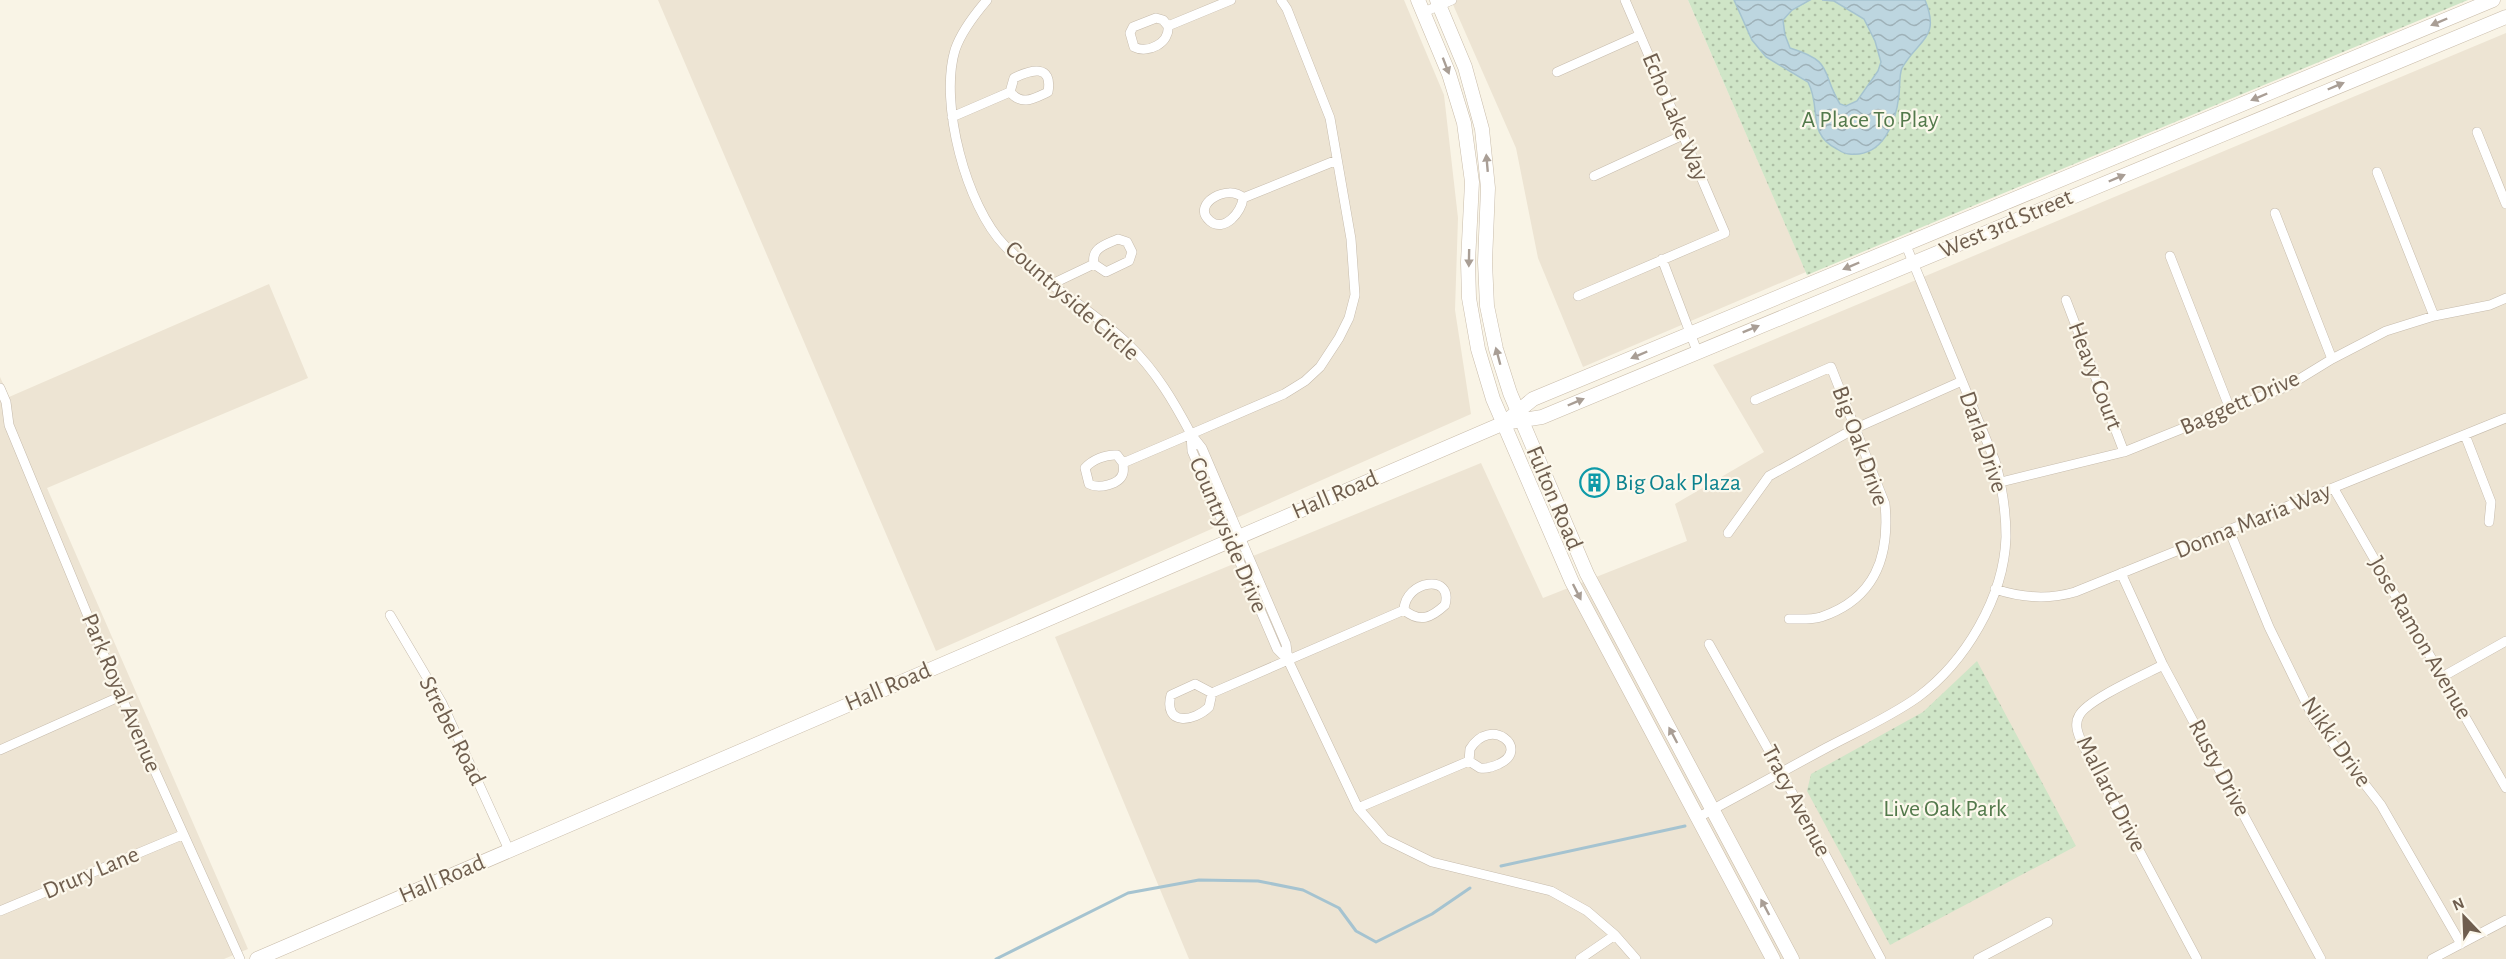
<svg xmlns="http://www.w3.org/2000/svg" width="2506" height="959" font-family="'Alegreya Sans',sans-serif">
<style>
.residential{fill:#ede4d3}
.grass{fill:url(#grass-dots)}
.water{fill:url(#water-waves);stroke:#a5c3d0;stroke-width:1.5}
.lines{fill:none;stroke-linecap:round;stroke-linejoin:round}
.stream{stroke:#a5c3d0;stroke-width:3}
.street-casing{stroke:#c6bbac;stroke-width:10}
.secondary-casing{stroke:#c9bcaa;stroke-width:15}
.street{stroke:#fff;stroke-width:9}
.secondary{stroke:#fff;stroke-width:14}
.oneway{fill:#a99e95}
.labels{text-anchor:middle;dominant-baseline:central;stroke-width:4.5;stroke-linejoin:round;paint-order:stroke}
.street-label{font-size:24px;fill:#6f5e4e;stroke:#fcf8ec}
.park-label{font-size:24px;fill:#53794b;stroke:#fcf8ec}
.culture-label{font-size:24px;fill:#0d838f;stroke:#fcf8ec;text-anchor:start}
</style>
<defs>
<pattern id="grass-dots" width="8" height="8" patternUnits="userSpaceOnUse" patternTransform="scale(1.5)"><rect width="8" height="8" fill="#cfe5c7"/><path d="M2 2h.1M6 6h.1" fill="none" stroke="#acbda4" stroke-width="1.8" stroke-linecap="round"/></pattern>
<pattern id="water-waves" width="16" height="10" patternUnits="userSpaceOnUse" patternTransform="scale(1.5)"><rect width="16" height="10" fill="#bdd6e0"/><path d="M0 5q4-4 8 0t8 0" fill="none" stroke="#9eb1b8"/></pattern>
</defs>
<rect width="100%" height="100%" fill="#f9f4e6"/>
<path class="residential" d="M658,0H1404L1444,95L1458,218L1455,310L1471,414L936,651Z
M1451,0H1688L1806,272L1583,367L1538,258L1516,148Z
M2506,33V959H1189L1055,637L1481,463L1543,598L1687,541L1675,504L1764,452L1713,365Z
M269,284L308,378L47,488L248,949L224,959H0V377L9,397Z"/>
<path class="grass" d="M1688,0H2468L1807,275Z
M1977,661L2076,846L1890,945L1807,791L1811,774L1923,712Z"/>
<path class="water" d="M1734,0H1810L1792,10L1783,20L1785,35L1790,48C1835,62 1820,71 1840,104L1846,106L1857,101L1878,71L1881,62L1875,41L1864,19L1834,1L1822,0H1925C1941,39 1918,39 1902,68C1899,75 1900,87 1899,95C1896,122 1883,158 1849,154C1845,154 1840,151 1837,149C1806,133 1822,109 1808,82L1766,57L1752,40Z"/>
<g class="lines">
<path class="stream" d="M1501,866L1685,826
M996,959L1128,893L1199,880L1258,881L1303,890L1339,908L1356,931L1376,942L1432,914L1470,888"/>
<defs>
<path id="street" d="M987,0C975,14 961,32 955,50C939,103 966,206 1005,246C1042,283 1091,308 1129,345C1156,371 1174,402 1191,434L1284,394L1305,381L1320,367L1339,338L1349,318L1355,295L1351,239L1330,118L1287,9L1281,0
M1424,12L1452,0
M1156,18L1163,20L1168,26C1170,43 1148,54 1134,47L1130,33L1133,27Z
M1168,26L1231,0
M1557,72L1640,35
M952,117L1010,92C1022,106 1033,99 1048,92C1053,63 1030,70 1014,78L1010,92
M2477,132L2506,204
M2377,172L2434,316
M1594,176L1683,135
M1243,198C1242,212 1224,233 1210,221C1190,204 1229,183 1243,198L1337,160
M2275,213L2332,359
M2170,256L2230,409
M1662,259L1697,351
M1052,284L1094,264L1106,272L1129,261L1132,252L1127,242L1118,239C1105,245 1091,248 1094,264
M1578,296L1725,233L1625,0
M2066,300L2124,452
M0,388L6,402L9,425L121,696L240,959
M1755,400L1831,367L1885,504C1890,557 1875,599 1821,617C1811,620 1799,619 1789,619
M1191,434L1202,448L1286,644L1288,660L1358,808L1385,839L1432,862L1551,891L1587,911L1615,935L1636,959
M1191,434L1192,451L1277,649L1288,660
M2465,435L2491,502L2489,522
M1123,463C1123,466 1124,470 1123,473C1120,485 1098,489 1089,484L1085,468C1092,460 1106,454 1117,455L1123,463L1191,434
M2001,482L2124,452L2288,386L2332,359L2386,331L2434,316L2490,305L2506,298
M2334,489L2506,788
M2229,530L2269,627L2314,719L2381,805L2461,944
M1728,533L1769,476L1854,429L1962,381
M2121,573L2163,665L2321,959
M1995,589C2022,598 2048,600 2075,592L2506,418
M390,615L442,703L509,850
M1709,644L1781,772L1881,959
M2163,665C2146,674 2086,700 2079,716C2074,724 2078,734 2082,743L2197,959
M2442,677L2506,641
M1212,693L1209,707C1194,722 1163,726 1171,695L1195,684L1212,693L1404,610C1420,623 1431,618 1445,605C1454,573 1405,580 1404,610
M0,750L121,696
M1358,808L1469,761L1480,768C1487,769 1492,767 1499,764C1531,749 1491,715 1470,749L1469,761
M1697,818C1740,795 1783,771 1826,748C1856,732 1890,717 1918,697C1965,662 2004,598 2006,537C2006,511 2002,486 1995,461L1905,243
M0,911L182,835
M1580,959L1615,935
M1978,959L2048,922
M2432,959L2506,920"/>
<path id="secondary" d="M1418,0L1449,74L1464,123L1472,182L1468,262L1469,298L1478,349L1493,399L1572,582L1773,959
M1437,0L1465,67L1482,129L1488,188L1485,262L1487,306L1496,349L1510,393L1587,574L1792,959
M1504,423L1542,417L2506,17
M257,959L1504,423L1533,399L2493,0"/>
</defs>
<use href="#street" class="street-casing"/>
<use href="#secondary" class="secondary-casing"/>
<use href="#street" class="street"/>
<use href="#secondary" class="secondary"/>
</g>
<defs><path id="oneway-solid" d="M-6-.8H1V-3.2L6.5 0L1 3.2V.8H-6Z" transform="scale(1.5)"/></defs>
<g class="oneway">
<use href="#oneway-solid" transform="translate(2439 22) rotate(157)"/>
<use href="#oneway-solid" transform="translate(1446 66) rotate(69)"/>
<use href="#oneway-solid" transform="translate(2336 86) rotate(-23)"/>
<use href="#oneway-solid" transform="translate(2259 97) rotate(157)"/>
<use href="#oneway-solid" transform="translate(1487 163) rotate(-95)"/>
<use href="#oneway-solid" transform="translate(2117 178) rotate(-23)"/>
<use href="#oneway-solid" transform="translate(1469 258) rotate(91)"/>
<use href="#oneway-solid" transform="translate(1851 266) rotate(157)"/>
<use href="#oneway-solid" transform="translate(1751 329) rotate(-22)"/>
<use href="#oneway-solid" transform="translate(1639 355) rotate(157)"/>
<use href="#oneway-solid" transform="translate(1498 356) rotate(-105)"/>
<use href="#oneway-solid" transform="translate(1576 402) rotate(-23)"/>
<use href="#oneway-solid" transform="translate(1577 592) rotate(63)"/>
<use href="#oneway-solid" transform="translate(1673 735) rotate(-118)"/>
<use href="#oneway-solid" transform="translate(1765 907) rotate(-118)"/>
</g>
<defs>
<symbol id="building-ring" viewBox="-11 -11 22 22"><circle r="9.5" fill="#fcf8ec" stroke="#0f9aa8" stroke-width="1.5"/><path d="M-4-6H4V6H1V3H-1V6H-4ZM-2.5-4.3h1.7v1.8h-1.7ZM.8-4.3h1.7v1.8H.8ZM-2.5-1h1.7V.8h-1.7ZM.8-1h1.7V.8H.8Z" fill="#0f9aa8"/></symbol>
</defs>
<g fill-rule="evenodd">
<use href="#building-ring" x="1578" y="466" width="33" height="33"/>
</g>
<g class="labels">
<g class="street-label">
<text transform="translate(1675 117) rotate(67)">Echo Lake Way</text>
<text transform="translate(2006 224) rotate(-23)">West 3rd Street</text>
<text transform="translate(1072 301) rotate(41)">Countryside Circle</text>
<text transform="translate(2095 376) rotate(69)">Heavy Court</text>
<text transform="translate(2240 403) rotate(-24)">Baggett Drive</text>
<text transform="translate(1983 442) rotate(71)">Darla Drive</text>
<text transform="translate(1860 446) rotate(70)">Big Oak Drive</text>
<text transform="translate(1335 495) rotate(-23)">Hall Road</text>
<text transform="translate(1554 498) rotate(67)">Fulton Road</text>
<text transform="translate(2253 521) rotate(-22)">Donna Maria Way</text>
<text transform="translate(1228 535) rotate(67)">Countryside Drive</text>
<text transform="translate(2420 638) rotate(60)">Jose Ramon Avenue</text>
<text transform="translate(888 687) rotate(-23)">Hall Road</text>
<text transform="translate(121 693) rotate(67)">Park Royal Avenue</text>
<text transform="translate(452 731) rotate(63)">Strebel Road</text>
<text transform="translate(2336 742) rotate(55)">Nikki Drive</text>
<text transform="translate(2219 768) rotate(62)">Rusty Drive</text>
<text transform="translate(2111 794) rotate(63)">Mallard Drive</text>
<text transform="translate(1796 801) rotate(62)">Tracy Avenue</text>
<text transform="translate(91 873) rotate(-23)">Drury Lane</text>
<text transform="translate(442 879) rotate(-23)">Hall Road</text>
</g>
<g class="park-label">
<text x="1870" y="120">A Place To Play</text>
<text x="1945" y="809">Live Oak Park</text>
</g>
<g class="culture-label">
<text x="1615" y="483">Big Oak Plaza</text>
</g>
</g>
<g transform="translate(2464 917) rotate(337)" stroke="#fcf8ec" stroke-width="4.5" paint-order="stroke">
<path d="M0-4.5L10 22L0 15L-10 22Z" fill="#6f5e4e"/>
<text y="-9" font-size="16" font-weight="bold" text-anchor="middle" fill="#6f5e4e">N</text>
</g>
</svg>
